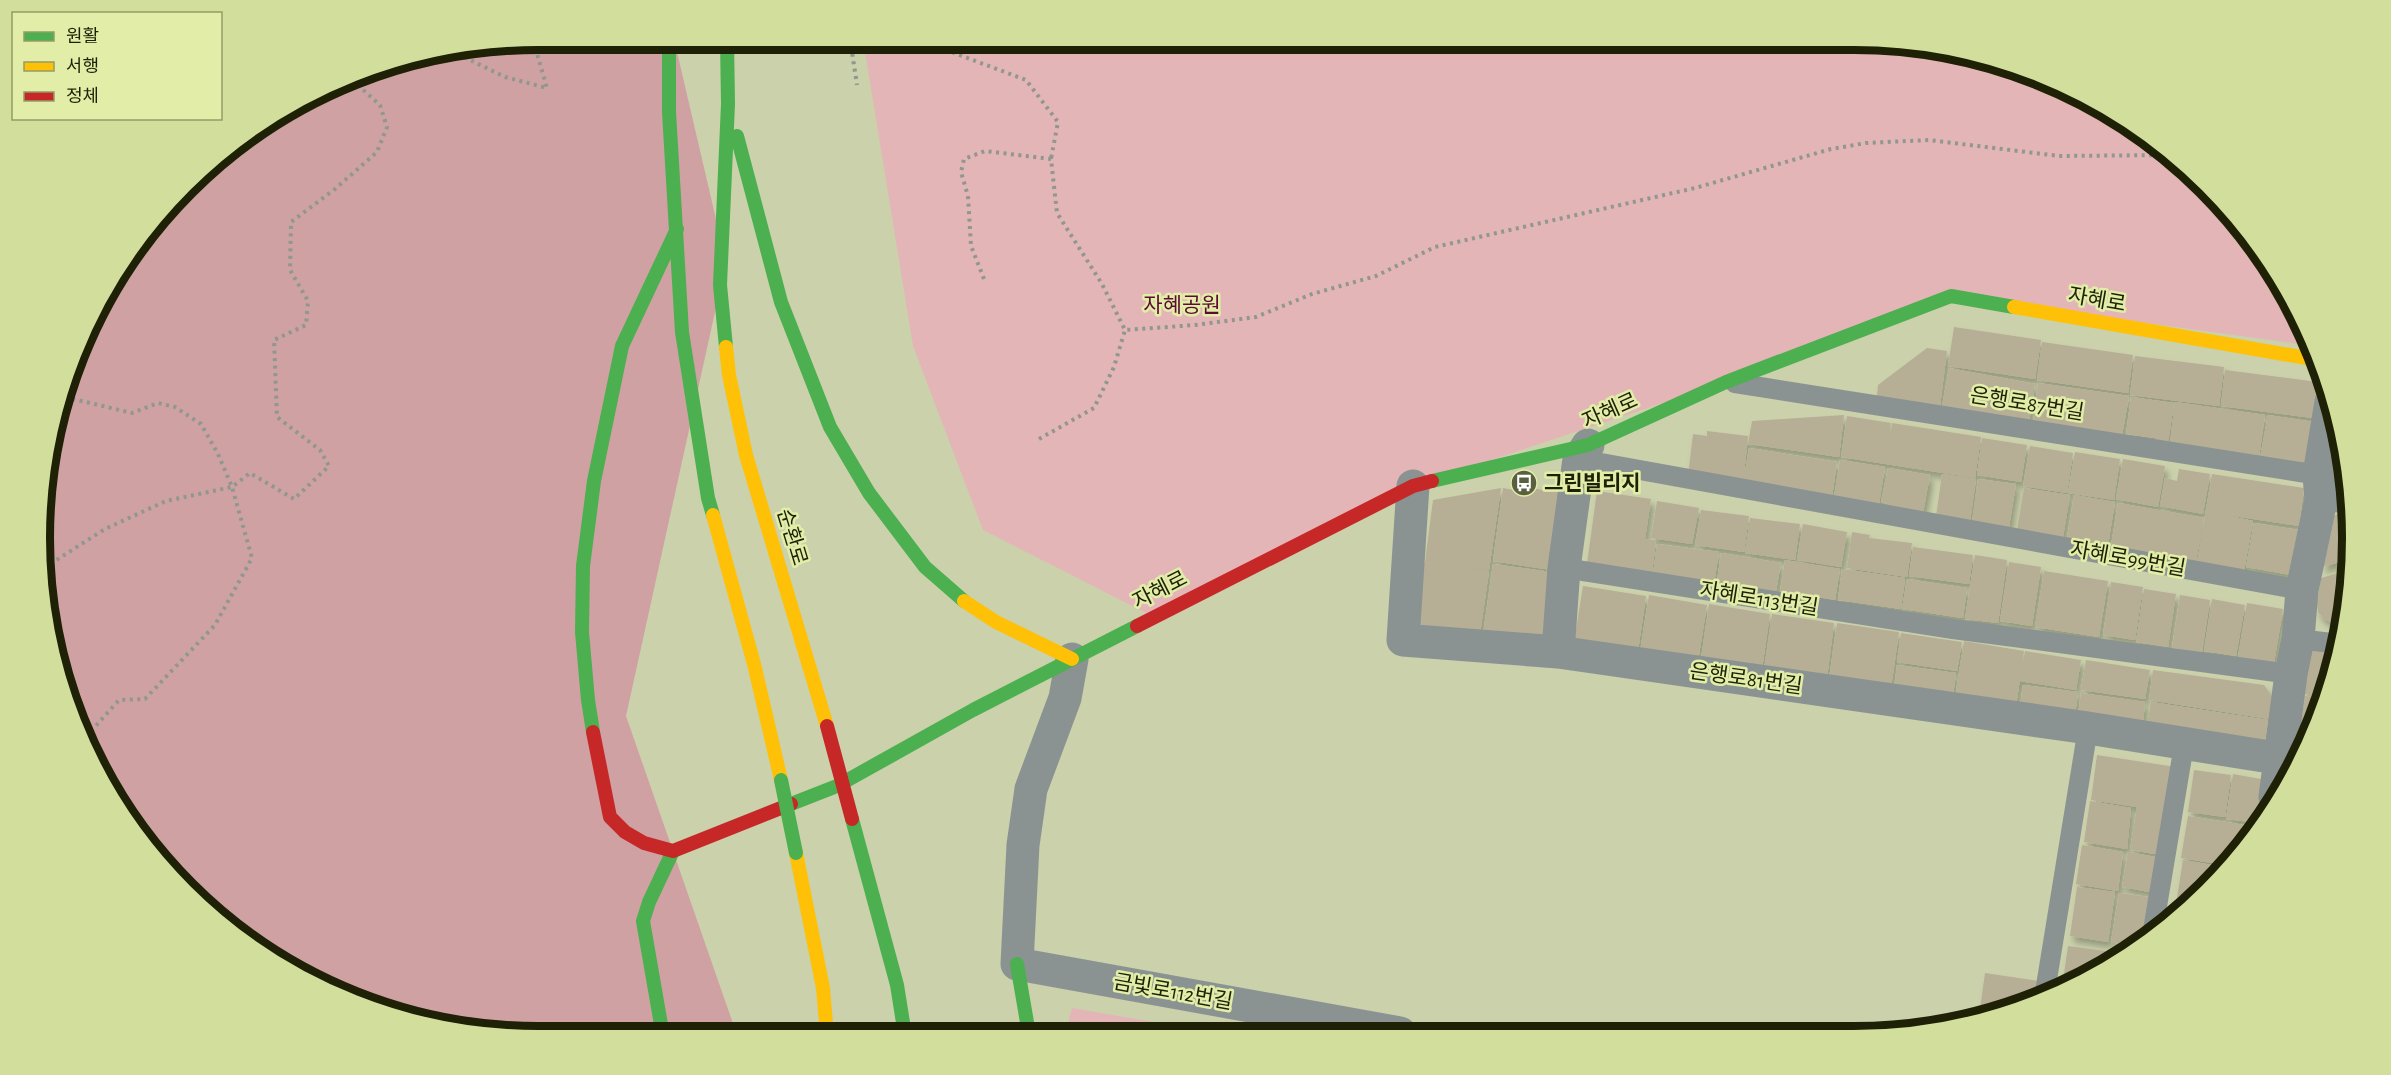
<svg xmlns="http://www.w3.org/2000/svg" width="2391" height="1075" font-family="'Alegreya Sans','Noto Sans KR',sans-serif">
<style>
.green{fill:#e4b5b7}
.forest{fill:#cfa1a3}
.building{fill:#b7ae96;filter:url(#shadow)}
.lines{fill:none;stroke-linecap:round;stroke-linejoin:round}
.path{stroke:#90978e;stroke-width:4;stroke-dasharray:3 4.5;stroke-linecap:butt}
.lane{stroke:#8a9392;stroke-width:20}
.street{stroke:#8a9392;stroke-width:33}
.fast{stroke:#4caf50;stroke-width:14}
.slow{stroke:#ffc107;stroke-width:14}
.jam{stroke:#c62828;stroke-width:14}
.fast-bridge{stroke:#4caf50;stroke-width:14}
.jam-bridge{stroke:#c62828;stroke-width:14}
.labels{text-anchor:middle;dominant-baseline:central;stroke-width:5;stroke-linejoin:round;paint-order:stroke}
.street-label{font-size:21px;fill:#1e2105;stroke:#e2eea8}
.park-label{font-size:21px;fill:#5d0b34;stroke:#e2eea8}
.poi-label{font-size:21px;font-weight:bold;fill:#1e2105;stroke:#e2eea8;text-anchor:start}
.rim{fill:none;stroke:#1e2105;stroke-width:8}
</style>
<defs>
<filter id="shadow"><feDropShadow dx="3.5" dy="6" stdDeviation="3" flood-color="#0004"/></filter>
</defs>
<rect width="100%" height="100%" fill="#cad1ab"/>
<path class="green" d="M863,39H1854L1950,49L2044,77L2130,123L2206,185L2268,260L2314,346L1951,296L1726,382L1413,486L1154,617L983,530L913,346Z
M1072,1008L1223,1034H1065Z"/>
<path class="forest" d="M538,39H674L726,262L626,716L737,1035L537,1036L441,1026L347,998L209,913L106,786L65,697L43,603L49,441L106,289L209,162L289,106L377,66Z"/>
<path class="building" d="M1954,327L2041,340L2035,379L1948,366Z
M2042,342L2133,355L2128,393L2037,380Z
M1927,348L1947,351L1940,406L1877,397L1878,385Z
M2135,356L2224,367L2219,406L2130,395Z
M1949,368L2035,384L2029,422L1942,407Z
M2225,370L2318,382L2313,418L2221,406Z
M2038,383L2129,396L2122,436L2033,423Z
M2131,397L2174,403L2168,443L2155,441V438L2126,434Z
M2175,402L2265,415L2259,457L2170,443Z
M1844,415L1839,457L1748,444L1752,421Z
M2268,415L2313,422L2306,464L2260,458Z
M1847,416L1891,423L1886,456L1892,423L1981,437L1975,478L1841,457Z
M1707,431L1748,436L1743,483L1688,476L1693,434L1707,436Z
M1982,438L2027,445L2021,482L1977,475Z
M2341,439L2342,440L2347,490L2339,486L2336,477Z
M2030,446L2073,453L2067,493L2023,486Z
M1749,448L1837,462L1832,497L1743,484Z
M2075,452L2120,459L2114,500L2068,493Z
M2123,459L2165,466L2158,507L2116,499Z
M1840,460L1885,467L1879,504L1834,497Z
M1888,468L1930,475L1923,513L1890,507L1891,505L1881,502Z
M2179,469L2210,474L2203,514L2160,506L2165,478L2177,481Z
M1942,474L1976,479L1970,522L1936,517Z
M2212,474L2304,488L2299,526L2221,514L2253,521L2244,571L2197,563Z
M1978,479L2016,484L2009,527L1972,522Z
M1544,485L1564,488L1551,570L1493,561L1503,488L1523,492L1524,487L1543,490Z
M1501,488L1489,570L1425,562L1433,500Z
M2024,488L2070,495L2063,537L2017,530Z
M1597,491L1651,499L1645,539L1656,540L1652,573L1587,564Z
M2074,495L2115,502L2108,545L2067,538Z
M1657,501L1699,508L1692,544L1651,538Z
M2118,503L2204,518L2196,561L2111,546Z
M1701,510L1749,516L1744,552L1695,545Z
M2342,512L2350,513L2352,537L2350,559L2322,567L2333,516Z
M1750,518L1800,524L1795,560L1745,553Z
M2254,523L2299,530L2291,575L2246,567Z
M1803,524L1847,532L1841,567L1797,560Z
M1852,532L1870,535L1869,538L1912,543L1907,577L1847,568Z
M1657,544L1719,552L1714,583L1653,574Z
M1913,547L1973,555L1969,584L1909,576Z
M1721,553L1781,563L1776,591L1717,582Z
M1975,555L2007,560L1998,623L1965,619Z
M1785,560L1840,569L1835,600L1780,591Z
M1424,562L1489,571L1479,641L1414,632Z
M2009,562L2041,567L2032,626L2000,621Z
M1493,564L1551,572L1541,650L1482,642Z
M1842,569L1905,578L1901,609L1838,600Z
M2349,570L2344,623L2330,622L2324,619L2318,612L2317,603L2321,578Z
M2044,571L2108,581L2099,637L2035,627Z
M1907,579L1967,588L1963,618L1902,609Z
M2111,582L2143,587L2135,640L2103,635Z
M1583,586L1646,596L1637,658L1573,648Z
M2144,589L2176,594L2168,647L2136,642Z
M1649,595L1707,605L1697,667L1639,658Z
M2180,595L2210,600L2202,652L2172,648Z
M2212,599L2245,605L2236,656L2204,651Z
M2247,603L2283,609L2274,663L2238,657Z
M1709,604L1770,614L1761,676L1700,666Z
M1772,614L1834,623L1826,686L1763,677Z
M1837,623L1899,632L1890,695L1828,686Z
M1901,633L1962,642L1957,671L1897,662Z
M1964,641L2024,651L2015,713L1954,704Z
M2320,644L2339,647L2323,697L2304,694L2309,653Z
M2025,651L2081,660L2076,690L2020,681Z
M2086,660L2150,670L2145,699L2081,690Z
M1897,665L1956,673L1952,703L1893,696Z
M2153,670L2264,685L2273,698L2269,719L2149,700Z
M2023,685L2078,692L2074,722L2019,715Z
M2081,693L2145,702L2142,733L2077,723Z
M2305,696L2323,698L2314,728L2302,749H2297Z
M2151,702L2268,720L2264,750L2146,733Z
M2097,755L2176,767L2162,855L2130,850L2137,807L2091,800Z
M2194,770L2231,775L2225,817L2188,812Z
M2233,774L2266,780L2259,823L2226,819Z
M2090,801L2131,808L2127,849L2084,842Z
M2188,816L2257,827L2249,841L2225,865L2181,858Z
M2082,845L2123,852L2118,891L2076,884Z
M2128,852L2161,858L2155,893L2122,887Z
M2183,860L2223,867L2190,900L2177,898Z
M2077,887L2115,892L2108,942L2070,936Z
M2119,893L2155,898L2148,938L2132,947L2111,942Z
M2175,901L2187,903L2172,918Z
M2068,946L2106,951L2104,964L2062,988Z
M2110,951L2122,953L2108,961Z
M1985,973L2039,981L2036,1000L1975,1017L1976,1008L1980,1009Z"/>
<g class="lines">
<path class="path" d="M850,39L857,85
M917,39L1026,80L1058,122L1051,159
M459,52L464,57L505,77L547,88L533,40
M984,279L971,246L968,196L961,172L964,159L985,151L1051,159L1057,213L1102,284L1125,330L1195,325L1256,317L1312,294L1376,276L1435,247L1695,188L1831,149L1866,143L1929,140L2059,156L2170,155
M65,397L132,413L158,403L175,407L201,424L218,454L232,487L252,558L215,625L145,699L119,700L84,739
M1039,439L1094,408L1114,367L1125,330
M44,568L105,529L166,501L232,487L250,473L294,499L329,466L320,450L277,417L274,340L306,325L308,301L290,270L291,222L335,189L377,152L387,127L380,105L350,78"/>
<path class="lane" d="M1735,383L2319,475
M1579,459L2302,590
M2321,500L2349,504
M1564,568L1953,629L2291,674
M2298,639L2340,644
M2152,936L2184,745
M2044,998L2088,728"/>
<path class="street" d="M1413,486L1403,640L1558,652L2088,728L2295,761
M1558,652L1564,568L1579,459L1588,445
M1072,659L1065,698L1031,789L1023,845L1017,964L1400,1033
M2275,797L2291,674L2298,639L2302,590L2321,500L2319,475L2331,402"/>
<path class="fast" d="M669,39V112L682,332L708,498L713,515
M737,136L781,302L830,427L869,493L925,567L964,601
M726,347L720,285L728,104L727,39
M1432,481L1588,445L1726,382L1951,296L2014,307
M593,732L588,700L582,632L583,566L594,481L622,346L677,229
M791,804L837,786L973,710L1137,626
M852,819L897,985L905,1035
M1017,964L1029,1034
M663,1036L643,921L649,902L673,851"/>
<path class="slow" d="M2014,307L2318,360
M726,347L729,375L746,455L827,726
M713,515L754,664L781,780
M964,601L996,622L1072,659
M796,853L823,988L827,1035"/>
<path class="jam" d="M1137,626L1413,486L1432,481
M593,732L610,817L625,832L644,843L673,851L791,804"/>
<path class="fast-bridge" d="M781,780L796,853"/>
<path class="jam-bridge" d="M827,726L852,819"/>
</g>
<defs>
<symbol id="bus-disc" viewBox="-11 -11 22 22"><circle r="9.5" fill="#5a5f3f" stroke="#e2eea8"/><path d="M-5-6H5V4H4V6H2V4H-2V6H-4V4H-5ZM-3.5-4V0h7V-4ZM-3.5 1.2v1.5H-2V1.2ZM2 1.2v1.5H3.5V1.2Z" fill="#fff"/></symbol>
</defs>
<g fill-rule="evenodd">
<use href="#bus-disc" x="1509" y="468" width="30" height="30"/>
</g>
<g class="labels">
<g class="street-label">
<text transform="translate(2097 300) rotate(10)">자혜로</text>
<text transform="translate(2027 404) rotate(9)">은행로87번길</text>
<text transform="translate(1610 411) rotate(-24)">자혜로</text>
<text transform="translate(792 537) rotate(73)">순환로</text>
<text transform="translate(2128 559) rotate(10)">자혜로99번길</text>
<text transform="translate(1160 590) rotate(-27)">자혜로</text>
<text transform="translate(1759 599) rotate(9)">자혜로113번길</text>
<text transform="translate(1746 679) rotate(8)">은행로81번길</text>
<text transform="translate(1173 992) rotate(10)">금빛로112번길</text>
</g>
<g class="park-label">
<text x="1182" y="305">자혜공원</text>
</g>
<g class="poi-label">
<text x="1544" y="483">그린빌리지</text>
</g>
</g>
<path d="M0 0H2391V1075H0ZM538 50H1854A488 488 0 0 1 2342 538V538A488 488 0 0 1 1854 1026H538A488 488 0 0 1 50 538V538A488 488 0 0 1 538 50Z" fill="#d2de9b" fill-rule="evenodd"/>
<path class="rim" d="M538 50H1854A488 488 0 0 1 2342 538V538A488 488 0 0 1 1854 1026H538A488 488 0 0 1 50 538V538A488 488 0 0 1 538 50Z"/>
<rect x="12" y="12" width="210" height="108" fill="#e2eea8" stroke="#949c67" stroke-width="1.5"/>
<rect x="24" y="32" width="30" height="9" fill="#4caf50" stroke="#949c67" stroke-width="1.5"/>
<text x="66" y="42" font-size="18" fill="#1e2105">원활</text>
<rect x="24" y="62" width="30" height="9" fill="#ffc107" stroke="#949c67" stroke-width="1.5"/>
<text x="66" y="72" font-size="18" fill="#1e2105">서행</text>
<rect x="24" y="92" width="30" height="9" fill="#c62828" stroke="#949c67" stroke-width="1.5"/>
<text x="66" y="102" font-size="18" fill="#1e2105">정체</text>
</svg>
